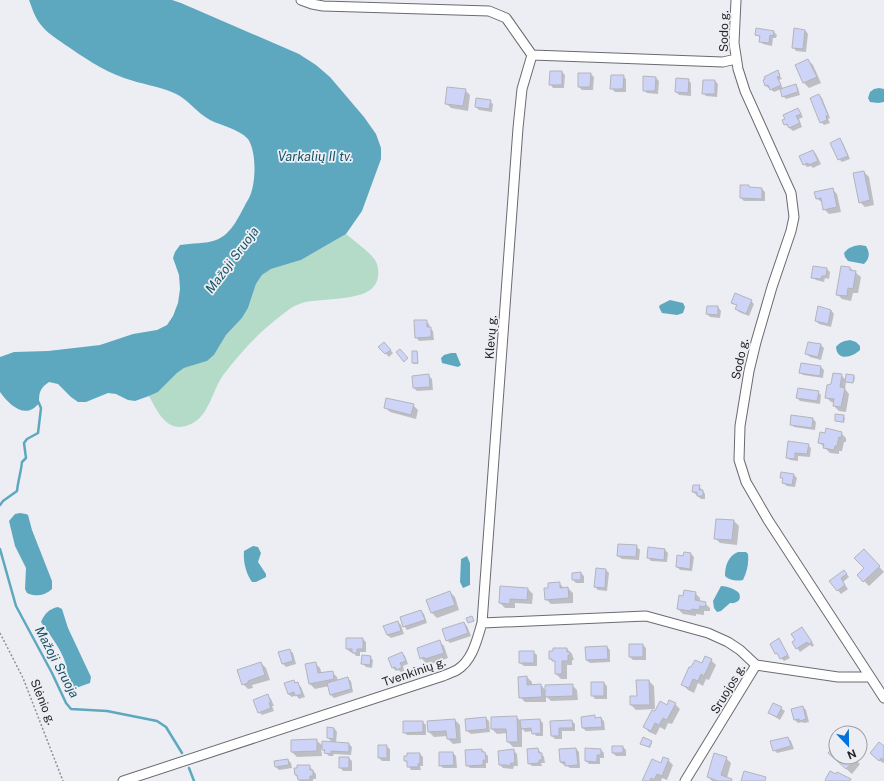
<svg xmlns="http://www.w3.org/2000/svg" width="884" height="781" font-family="'Public Sans',sans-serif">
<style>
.green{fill:#b4dbc8}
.water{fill:#5ea8bf}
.shadow{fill:#0003}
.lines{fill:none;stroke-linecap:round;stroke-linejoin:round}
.stream{stroke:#5ea8bf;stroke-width:2.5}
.building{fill:#ced4f8;stroke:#b4b5ba}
.minor-casing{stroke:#6a6b71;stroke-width:11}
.path{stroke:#8f9094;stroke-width:1.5;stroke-dasharray:2 2;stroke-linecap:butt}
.minor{stroke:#fff;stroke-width:9}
.labels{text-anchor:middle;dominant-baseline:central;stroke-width:3.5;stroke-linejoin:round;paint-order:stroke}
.street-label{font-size:12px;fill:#252527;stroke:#edeef4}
.water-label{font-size:13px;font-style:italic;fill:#155465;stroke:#edeef4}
</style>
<rect width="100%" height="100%" fill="#edeef4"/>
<path class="green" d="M346,234C353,240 371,253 375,260C379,266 379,275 377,281C370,303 320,297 302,303C295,305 288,310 283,314C260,331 241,352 224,374C212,390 210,415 191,424C168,435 158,413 149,396L158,392L177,373L184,368L207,361L214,355L226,335L242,318L248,308L256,284L262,275L271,269L301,260Z"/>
<path class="water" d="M29,0H172L181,3L299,54L316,65L330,77L364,117L376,134L381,148V159L362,211L346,234L301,260L271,269L262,275L256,284L248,308L242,318L226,335L214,355L207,361L184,368L177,373L158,392L149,396L135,401L128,400L116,394L108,393L86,402H78L71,397L58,384L49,382C40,388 39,392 39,403C26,420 10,406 0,392V357L14,352L48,351L100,345L133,334L157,330L167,325L173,316L178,303L180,289L179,275L173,258L175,252L180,245C191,243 206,244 216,240C233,234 240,213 249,198C256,185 257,152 248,139C239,129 222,126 210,120C197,113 188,99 174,93C158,86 141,84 124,78C102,70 83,57 64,44C56,38 47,33 41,25C35,18 32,8 29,0Z
M879,88L884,89V102L878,103L870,102L868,98L870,92L874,89Z
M860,245L866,246C870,253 870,258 864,264L848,261L845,257L844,253C849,247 853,246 860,245Z
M670,300L683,303L685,307L683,313L677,315L662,313L659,307L660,305Z
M850,340L856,342L860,346V350C853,357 837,362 836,347C840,342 844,341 850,340Z
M451,353H456L461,365L458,367L442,363L441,358L444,355Z
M20,513L26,514L28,515L32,530L52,581V589C45,596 35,597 27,593L25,589L26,568L15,546L9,521L15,514Z
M253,546L258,547L261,553L258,562L266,574V577L256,582H252C246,573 243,562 244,551Z
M738,552H746L748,554C749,564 747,571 743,580C737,581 730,581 725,576C725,566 728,556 738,552Z
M467,556L470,563V585L463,588L460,582L461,559Z
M721,586C727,586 735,589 739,593C742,600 737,604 730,603L721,611L717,612L714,608L713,601Z
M58,607L62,609L68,628L91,677L90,683L73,689C67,680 68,669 64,659C59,646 49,634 41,622C45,613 49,609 58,607Z"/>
<path class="shadow" d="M805,30L808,34L806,52L796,51L793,47Z
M774,32L777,35L776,38H773L772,46L763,44L760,41L761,38L756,35Z
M808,60L813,65L821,83L809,88L804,83L796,65Z
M562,72L565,75L564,88H553L550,84Z
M777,72L782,79L779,80L783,89L795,85L798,88L800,95L786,99L783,96L781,89L774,92L766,86L764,81Z
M591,74L594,77L593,90H582L579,87Z
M623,76L626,79V92H615L611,88Z
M656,78L659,81L658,94L647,93L644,90Z
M688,80L691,83V96L679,95L676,92Z
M715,81L718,84L717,97L706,96L703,93Z
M465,90L470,95L468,111L451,108L446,103Z
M819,95L822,98L830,118L828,119L830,123L824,125L821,122Z
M490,101L493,104L492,112L479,110L476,107Z
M798,109L803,117L799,119L802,127L793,131L785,124Z
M840,140L843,143L850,159L842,162L839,159Z
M813,151L816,154L821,164L813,168L811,166L807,167L804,164Z
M864,172L869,177L874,205L865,207L860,202Z
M741,186H748L751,188L762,189L765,192V201H744L741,198Z
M832,189L837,194L841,212L829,214L824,209L823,203L816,198Z
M814,267L827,269L830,272L829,279L825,278L824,282L816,280L812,277Z
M850,268L861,277L858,293H853L851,301L842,299L837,294Z
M751,301L754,304L749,316L739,312L736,309L737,307L735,306L741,308L742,306L734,303V305L732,303Z
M718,307L721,311L720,318L710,317L707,314Z
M831,310L834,314L831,327L819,324L816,321Z
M426,321L429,324L430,328L433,331L434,340L419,341L416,337Z
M384,343L393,353L389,357L380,347Z
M809,343L821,345L824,348L821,360L810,357L807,354Z
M417,352L418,353V364H414L413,363Z
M821,367L824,370L823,378L803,375L800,372Z
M428,375L432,379L433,390L417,391L414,388Z
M841,375L846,380L853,376L855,377L854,382L846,381L845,389L849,394L846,412L839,411L834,406L835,403L831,402L826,397L832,385Z
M818,392L821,395L820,404L800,401L797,398Z
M413,405L418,410L416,419L390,412L385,407Z
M843,416L845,418L844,423L836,421Z
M813,419L816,422L815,430L794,427L791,424Z
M841,433L846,438V442H844L842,451H839V454L830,453L819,442L826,434Z
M808,445L811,448L810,457L798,456V461L790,460L787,457Z
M794,475L797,478L795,487L787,486L783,483L784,480L782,477Z
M699,486L705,494V499H701L693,492Z
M734,521L739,526L737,545L720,543L715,538Z
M636,546L640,550L639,560L622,559L618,556Z
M649,549L665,550L668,553L667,562L651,561L648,558Z
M685,554H691L694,557L692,571L680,570L677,567L684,557Z
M869,556L884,572L869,586L858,575L865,568Z
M606,570L609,573L607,591L598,590L595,587Z
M844,571L849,577L843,582L848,589L841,594L830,581Z
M581,573L584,576V583H576L573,580Z
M559,583L564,588H568L573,593V603L551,604L546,599L549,589Z
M528,589L533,594L532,604L515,603V608H505L500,603Z
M450,592L455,597L459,610L437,618L432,613Z
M695,593L700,598V602L705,603L710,608V611H704V615L696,614V616L683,614L678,609L684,597Z
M421,611L424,614L427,623L407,630L404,626Z
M398,622L401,625L404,634L391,638L387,635Z
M464,623L467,626L471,636L450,643L447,640Z
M802,628L814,645L812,647L810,645L800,652L797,648L796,641Z
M363,639L366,642V652H360V656H356L353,652H350L347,649Z
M779,640L790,658L784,661L776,653Z
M439,641L444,646L448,658L431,664L429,662L426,663L421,658Z
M643,645L646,648V660H633L630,657Z
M607,647L610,650V662L590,663L586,660Z
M567,649L572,654L574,660H572V665H567V679H561L556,674V663L550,658Z
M289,650L293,653L296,664L286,667L283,664Z
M533,652L537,655V666H524L520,663Z
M402,653L405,656L408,664L403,666L404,671L401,672L398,670L396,671L393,668Z
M370,657L373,660L372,668L366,667L363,664Z
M711,660L716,665L709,680L706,679L703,686L698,683L694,693L688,690L683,685L702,664Z
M261,663L266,668L270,680L252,685L253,688L248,689L243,684Z
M315,663L320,668L322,674L332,672L337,677L338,681L347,678L351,681L353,692L334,698L331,695L329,686L315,689L310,684Z
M527,677L532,682V686L541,685L546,691L572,685L577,690L578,700L551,701L546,696V702H525L520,697Z
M294,681L301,687L305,697L299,699L296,695L292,697L288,694Z
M649,681L654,686L655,709L636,710L631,705Z
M604,683L607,686V699H595L592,695Z
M268,696L271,699L274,706H272L274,711L262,715L259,712Z
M675,704L680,709L672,724L668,723L665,730L660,727L656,735L649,732L644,727L655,712Z
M774,704L785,711L780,720L769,713Z
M803,707L806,710L809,722L804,723L802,722L798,723L795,720Z
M594,716L596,718H601L604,721L605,730L586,731L583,728L582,717Z
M516,717L521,721L540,720L543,723V736H536L533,731L525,732L522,728V747H513L508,742L507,733L497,734L492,729Z
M486,718L489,721L490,732L471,734L467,731Z
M455,720L460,725L461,743L453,744L448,739V736L434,737L429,732Z
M572,721L575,724V731H562V739H555L552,736L551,722Z
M423,722L426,725V735H407L404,732Z
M334,728L337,732L336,743L349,744L352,747L351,755L334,754L333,756H329L321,748L322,756L297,757L292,752L316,740L323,746L333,743L328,738Z
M788,738L791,741L794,749L777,753L774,750Z
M651,741L652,743L650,748L642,744Z
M386,746L390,749V761H382L379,758Z
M836,746V757H853L860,764L852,774L834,758Z
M623,747L626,750V756H616L613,753Z
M884,747V762L883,763L874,756Z
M538,749L544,757L545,763H541L542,766H532L529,763Z
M576,749L579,752L580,768H570L566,765H564L560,762Z
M482,750L488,756V763H486V768H470L467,765L466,751Z
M601,750L604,753V758H600V764H589L586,761Z
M514,751L517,754L518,766H514L513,769L503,768L500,765Z
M453,753L456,756L457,768H443L440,765Z
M420,754L423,757V766H420L421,770H411L405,760Z
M349,758L352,761V771H343L340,767Z
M726,758L731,763L727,778L733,781H712L708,777Z
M288,760L291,763L292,768L279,770L276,767Z
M668,760L673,765L667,780L662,778L661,781H643L648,769L662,764Z
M309,766L316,774V779H313V781H300L295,774Z"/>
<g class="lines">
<path class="stream" d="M0,505L3,501L17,491C18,481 21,472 22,462L26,458L24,443L27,439L38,433L41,408L38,401
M0,549L16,606L52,673L66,703L71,709L107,711L157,721L166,727L182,753
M189,768L194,781"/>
</g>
<path class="building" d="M756,28L774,31L773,36L770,35L769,43L759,42L760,36L755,35Z
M794,28L805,30L803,49L792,48Z
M808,59L817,77L803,83L795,65Z
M778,70L780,76L777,77L781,85L770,90L768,85L765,86L763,80L765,79L764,77Z
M550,71H562V85H549Z
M578,73H591L590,87H578Z
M611,75H624L623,89H610Z
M643,76L656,77L655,91H643Z
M676,78L689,79L688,93L675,92Z
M703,80H715V94H702Z
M796,84L798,92L782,97L780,89Z
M447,87L466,89L463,106L445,104Z
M819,94L828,115L826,116L827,120L820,123L810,98Z
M476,98L491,100L489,109L475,107Z
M798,108L801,114L796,116L800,123L789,128L787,124L784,125L782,120L785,119L783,115Z
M840,138L848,156L838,160L830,143Z
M813,150L818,161L809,165L808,163L803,165L799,156Z
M864,171L870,200L859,203L853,173Z
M740,185H749V187L762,188V199L740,198Z
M833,188L837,207L823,210L821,198L816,199L814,192Z
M813,266L827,268L826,276H822L821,279L811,278Z
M841,266L850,267V270L856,271L853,289L848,288L847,296L836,295Z
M735,293L752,300L746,314L735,309L737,305L731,303Z
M707,306H718V315L706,314Z
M818,306L831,310L828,324L815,321Z
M414,320H427V327H431V337L415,338Z
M384,342L391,350L385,354L378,347Z
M808,342L821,344L818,357L805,354Z
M400,349L408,358L404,362L396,352Z
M412,351H417L418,363H412Z
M801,363L821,366L820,376L799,373Z
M833,373L842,374L840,387L845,388L841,407L833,406L834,399L825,398L827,385L831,384Z
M429,374L430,387L413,388L412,376Z
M846,374L854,375L853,383L845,382Z
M798,388L819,391L817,401L796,398Z
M386,398L414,404L411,415L384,408Z
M835,414L844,415L843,422L835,421Z
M791,415L813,418L812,428L790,425Z
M826,428L842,432L841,438L839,437L837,446H835L834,450L823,448L824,444L818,443L820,432L825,433Z
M788,441L809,444L807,454L795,453V459L786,458Z
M781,472L794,474L792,485L782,483L783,478H780Z
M693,485H700L699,490H703V496H697V492H692Z
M716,519L734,520L732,540L714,539Z
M618,544L637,545L636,557L617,556Z
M648,547L665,549L664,560L647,558Z
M864,549L880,566L863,582L857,575L864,568L854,558Z
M684,552L691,553L690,569L676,567L677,555L683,556Z
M596,568L606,569L605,588L594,587Z
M844,570L847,574L841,578L845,585L837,591L829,581Z
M581,572V580H572V573Z
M560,582V588L568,587L569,598L545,600L544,588H548V583Z
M500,586L528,588L527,600L510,599V604L499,603Z
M684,590L696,592L695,600L706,602L705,607L700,606L699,610L692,609L691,611L677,609L679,595L683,596Z
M450,591L455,605L431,613L426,600Z
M421,610L425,620L403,627L400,617Z
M472,616L474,621L468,623L466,618Z
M398,621L401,631L387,635L383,626Z
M464,622L468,633L446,641L442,629Z
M802,627L812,642L808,644L807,642L796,649L792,642L795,640L791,634Z
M346,638H363V649H357V653H352V649H346Z
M779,638L788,655L780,659L777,653L775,654L770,644Z
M440,640L444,653L425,659L424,657L420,659L417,648Z
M629,644H643V657H629Z
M607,646L608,659L586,660L585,647Z
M553,648H567V652H570V655H568V661H562V674H555V661H552V659H549V651H553Z
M290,649L293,661L282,664L278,652Z
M519,651H534V663H519Z
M402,652L406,661L400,663L402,667L397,670L395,667L392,668L388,658Z
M362,655L371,656L370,665L361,664Z
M705,656L712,659L704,676L701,674L698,681L693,679L689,688L681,685L689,667H691L695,660L702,663Z
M261,662L265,675L248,681V683L242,685L237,670Z
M316,662L318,673L333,671L334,679L309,684L305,664Z
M527,676V685L541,684L542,697L519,698L518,677Z
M348,677L351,689L330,695L327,683Z
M294,680L295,683L298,682L302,694L295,696L294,692L288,694L284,683Z
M636,680H649L650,705H630V696H637Z
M591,682H604V696H591Z
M573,684V696L545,697V685Z
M268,694L271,703H269L271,708L258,713L253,700Z
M669,700L676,703L667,720L663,718L659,725L655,723L651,731L643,727L652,710L655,711L660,701L667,705Z
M773,703L782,707L777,717L768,713Z
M803,706L806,719L800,721L799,719L794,720L791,709Z
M595,715V718L601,717L602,727L582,728L581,717Z
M517,716L518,742H507L506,729H491V717Z
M486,717L487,729L466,731L465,719Z
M455,719L457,739H447L446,731L428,732L427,721Z
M540,719L541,733L532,734L531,728L521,729L520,720Z
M572,720L573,728H559V736H551L550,721Z
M403,721H423V732L403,733Z
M327,727L334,728V739L327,738Z
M643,737L652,741L649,747L640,744Z
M788,737L791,746L773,751L770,741Z
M317,739V751L291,752V740Z
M322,741L349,743V752L331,751V754L324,753L325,750H322Z
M879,742L884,746V760L881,758L879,761L870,753Z
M836,744V757L856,758L846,769L828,753Z
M378,745H387V758H378Z
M612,746H623V753H612Z
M538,748L539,753H542V760H539V763L528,764L527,749Z
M576,748L578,765L565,766V762H560L559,749Z
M585,748L601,749V755H597V762L585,761Z
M482,749V752H485L486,760H483V765L466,766L465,750Z
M514,749L515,763H511L510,766L506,765H499L498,751Z
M439,752H453L454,765L439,766Z
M407,753H420V763L418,764V767H407V761H404V756H407Z
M714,753L727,757L721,775L732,779L731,781H718L707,777Z
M339,757H349V768H339Z
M663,757L669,759L662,776L657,774L654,780L651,778L650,781H642L652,759L661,763Z
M288,759L289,765L275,767L274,761Z
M297,765H310V770H313V776H310V780H298L297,775H295L294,768H297Z
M744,771L766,777L765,781H741Z
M830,771L836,774L837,772L851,779L850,781H826L825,780Z"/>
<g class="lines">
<defs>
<path id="minor" d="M301,0L312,4L323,6L489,11L506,18L532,55
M736,0L734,43L738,69L745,91L791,193L794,217L791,231L772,287L756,342L749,371L740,426L739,460L746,482L768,520L884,698
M532,55L723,62L736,59
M482,623L518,128L522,89L532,55
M123,781L443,676C448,674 453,672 457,670C473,660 477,639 482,623L646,616L708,633L728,642L740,650L756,665
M685,781L756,665L838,677H869"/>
</defs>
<use href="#minor" class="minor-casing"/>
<path class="path" d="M0,633L23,678L63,781"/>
<use href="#minor" class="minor"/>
</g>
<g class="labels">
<g class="street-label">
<text transform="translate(724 31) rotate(-89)">Sodo g.</text>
<text transform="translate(491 337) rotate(-86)">Klevų g.</text>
<text transform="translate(740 359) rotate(-78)">Sodo g.</text>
<text transform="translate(414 672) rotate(-19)">Tvenkinių g.</text>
<text transform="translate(728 689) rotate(-59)">Sruojos g.</text>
<text transform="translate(43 702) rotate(68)">Slėnio g.</text>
</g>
<g class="water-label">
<text x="315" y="156">Varkalių II tv.</text>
<text transform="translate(232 260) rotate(-53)">Mažoji Sruoja</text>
<text transform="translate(57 662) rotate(62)">Mažoji Sruoja</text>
</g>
</g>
<g transform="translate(848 745) rotate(158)"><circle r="19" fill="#edeef4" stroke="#9d9ea2"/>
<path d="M0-3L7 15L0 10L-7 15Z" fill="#0072d9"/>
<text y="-6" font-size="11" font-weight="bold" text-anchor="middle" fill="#252527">N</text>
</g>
</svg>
